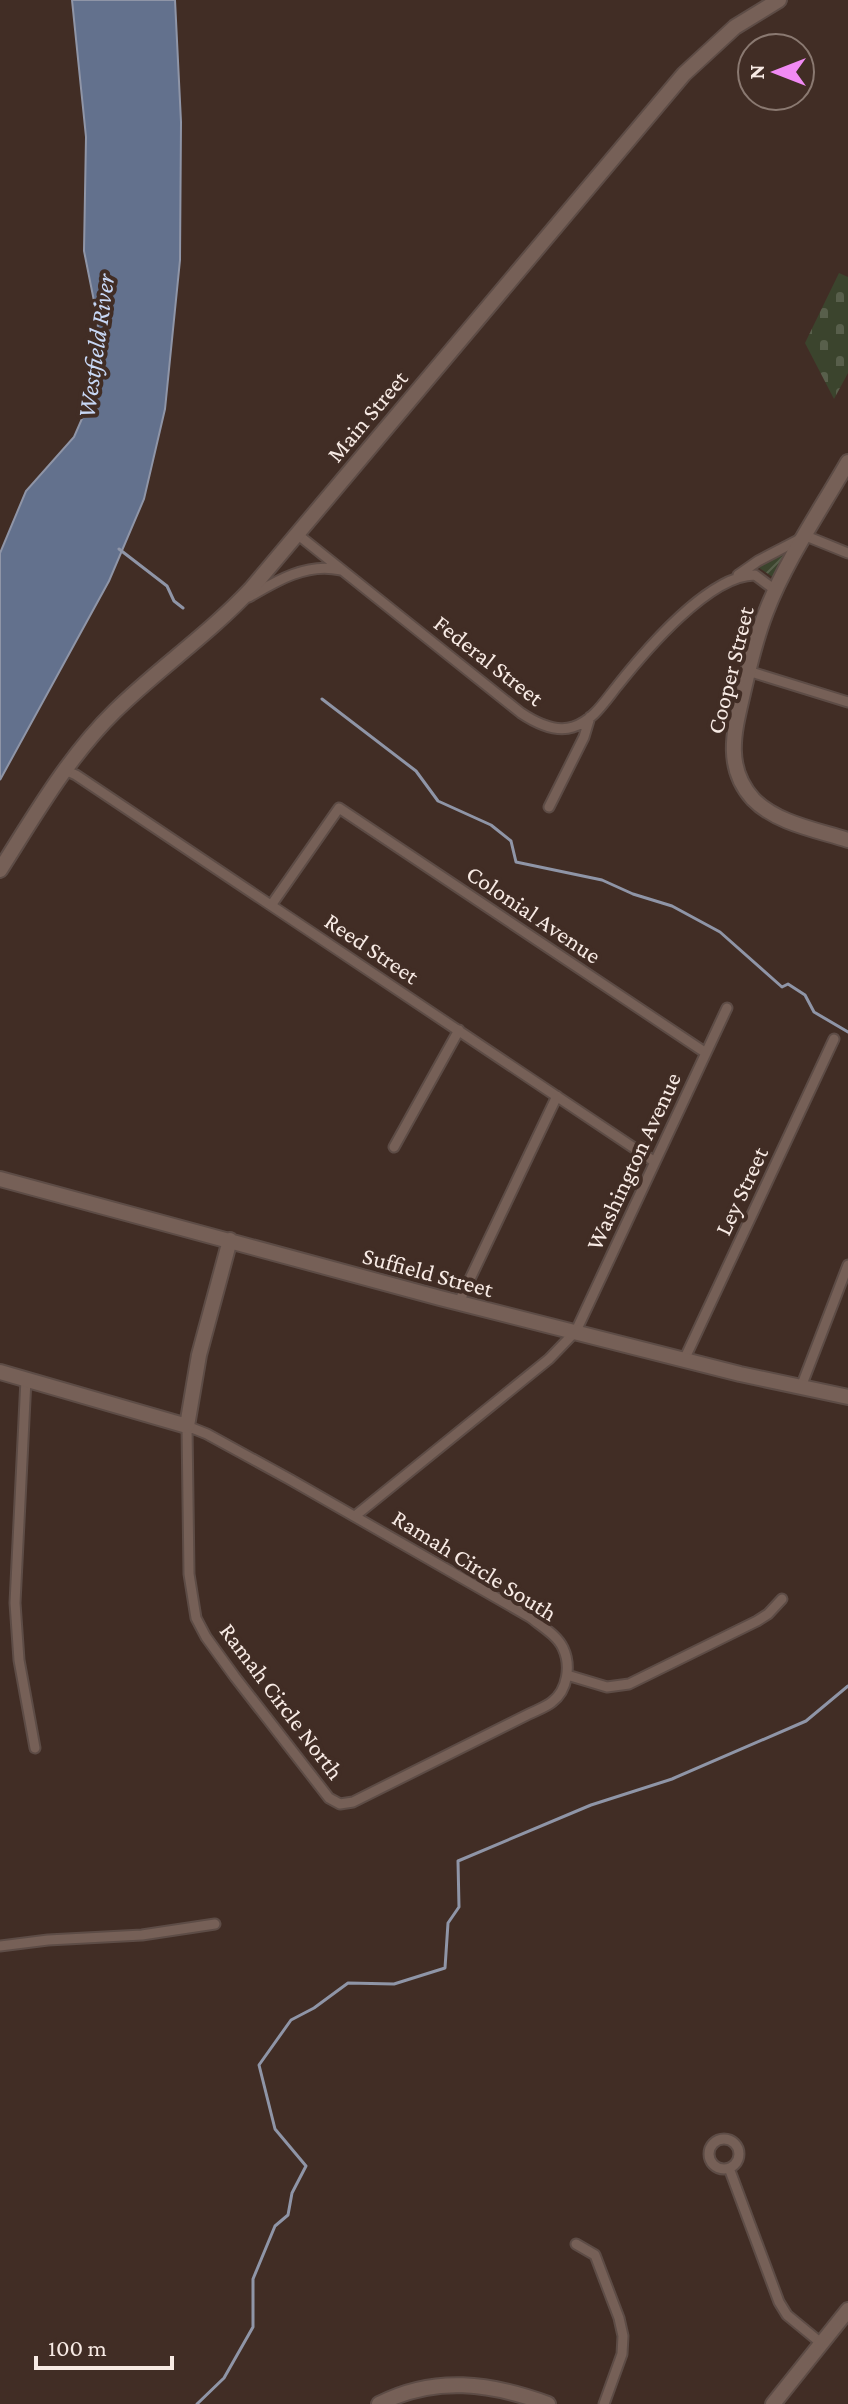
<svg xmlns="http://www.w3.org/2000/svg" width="848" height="2404" font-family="'Crimson Pro',serif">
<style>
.cemetery{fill:url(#cemetery-stones)}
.garden{fill:url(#garden-furrows)}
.water{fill:#63718d;stroke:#8f95a7;stroke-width:2}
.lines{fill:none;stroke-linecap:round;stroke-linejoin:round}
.stream{stroke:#8f95a7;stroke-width:3}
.street-casing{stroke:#5d4c46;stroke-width:13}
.secondary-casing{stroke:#5d4c46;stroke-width:18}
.street{stroke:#766057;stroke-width:9}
.secondary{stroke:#766057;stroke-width:14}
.labels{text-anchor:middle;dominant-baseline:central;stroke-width:8;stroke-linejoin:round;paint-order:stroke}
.street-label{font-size:24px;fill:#f7eae4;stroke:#412d25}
.water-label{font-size:26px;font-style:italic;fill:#c8d8f6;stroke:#412d25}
</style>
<defs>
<pattern id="cemetery-stones" width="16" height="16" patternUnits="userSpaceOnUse" patternTransform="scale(2)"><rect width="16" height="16" fill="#3b442d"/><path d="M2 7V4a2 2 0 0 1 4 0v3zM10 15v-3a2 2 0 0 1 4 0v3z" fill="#585f4b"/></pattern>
<pattern id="garden-furrows" width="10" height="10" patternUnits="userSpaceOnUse" patternTransform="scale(2)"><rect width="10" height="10" fill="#3b442d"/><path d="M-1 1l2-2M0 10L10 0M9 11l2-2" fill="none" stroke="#585f4b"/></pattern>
</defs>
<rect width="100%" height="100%" fill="#412d25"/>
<path class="cemetery" d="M839,273L848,277V373L834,399L805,343Z"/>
<path class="garden" d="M790,549L774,578L758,567Z"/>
<path class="water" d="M72,0H175L181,122L180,260L165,409L144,499L109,581L0,780V553L26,491L74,437L95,389L98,321L84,251L86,137Z"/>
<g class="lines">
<path class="stream" d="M119,549L167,586L174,601L183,608
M322,699L416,771L438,801L491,825L511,841L516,862L602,880L633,894L672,906L720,932L782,987L788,984L805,995L814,1012L848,1032
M197,2404L224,2378L253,2327V2279L275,2226L288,2215L292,2193L306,2166L275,2129L259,2065L291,2020L314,2008L348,1983L394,1984L445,1968L448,1923L459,1907L458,1861L591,1805L672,1779L806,1721L848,1686"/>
<defs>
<path id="street" d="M297,534L521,713C536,723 555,733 573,727C593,721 605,701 618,685C645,651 709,575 755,575L775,590
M738,575L758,561L806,536L848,553
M249,597C276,581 308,562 340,570
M748,671L848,702
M65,770L76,775L655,1162
M549,807L584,737L590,717
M272,904L339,808L706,1053
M394,1147L459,1030
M459,1302L557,1096
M684,1360L834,1039
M26,1379L15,1603L19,1660L35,1748
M801,1387L848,1265
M187,1426L207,1434L291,1480L530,1617C541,1626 557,1635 563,1648C571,1665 568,1690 552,1702C546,1707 537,1710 529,1714L353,1802L340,1804L329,1798L235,1677L206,1637L196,1618L189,1574Z
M355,1516L549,1359L576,1331L727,1008
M567,1675L607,1687L629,1684L757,1621L768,1614L782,1599
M0,1946L48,1940L142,1935L215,1924
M709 2154a15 15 0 1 1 30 0a15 15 0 1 1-30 0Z
M729,2168L779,2302L787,2315L821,2343
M576,2244L595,2255L619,2318L623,2336L622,2354L604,2404"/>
<path id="secondary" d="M848,462C820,511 786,560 766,612C756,637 750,663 744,689C735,728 723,766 753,799C776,823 817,830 848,840
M0,870C35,815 68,757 115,711C159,668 209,634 251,589L684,74L735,27L779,0
M0,1179L440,1298L740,1374L848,1397
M0,1372L187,1426L199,1355L230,1240
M379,2404C435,2375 491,2383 548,2404
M773,2404L848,2310"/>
</defs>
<use href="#street" class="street-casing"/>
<use href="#secondary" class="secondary-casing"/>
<use href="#street" class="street"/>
<use href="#secondary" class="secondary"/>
</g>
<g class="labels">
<g class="street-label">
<text transform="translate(367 416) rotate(-50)">Main Street</text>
<text transform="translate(489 660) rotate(38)">Federal Street</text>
<text transform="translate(730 670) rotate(-76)">Cooper Street</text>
<text transform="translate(534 914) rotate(34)">Colonial Avenue</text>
<text transform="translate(372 948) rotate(34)">Reed Street</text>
<text transform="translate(633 1161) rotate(-65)">Washington Avenue</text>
<text transform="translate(741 1191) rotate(-65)">Ley Street</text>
<text transform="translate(428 1272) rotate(15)">Suffield Street</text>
<text transform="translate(475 1565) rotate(32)">Ramah Circle South</text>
<text transform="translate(282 1701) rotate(53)">Ramah Circle North</text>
</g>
<g class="water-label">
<text transform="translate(96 346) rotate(-82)">Westfield River</text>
</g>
</g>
<g transform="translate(776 72) rotate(270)"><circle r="38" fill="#412d25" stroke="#8a7971" stroke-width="2"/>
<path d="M0-6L14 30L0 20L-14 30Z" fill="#f18af4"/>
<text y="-12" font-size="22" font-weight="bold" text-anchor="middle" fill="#f7eae4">N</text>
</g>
<path d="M36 2356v12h136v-12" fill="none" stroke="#f7eae4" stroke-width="4"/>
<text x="48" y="2356" font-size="24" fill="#f7eae4" stroke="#412d25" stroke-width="6" paint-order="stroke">100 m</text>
</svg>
